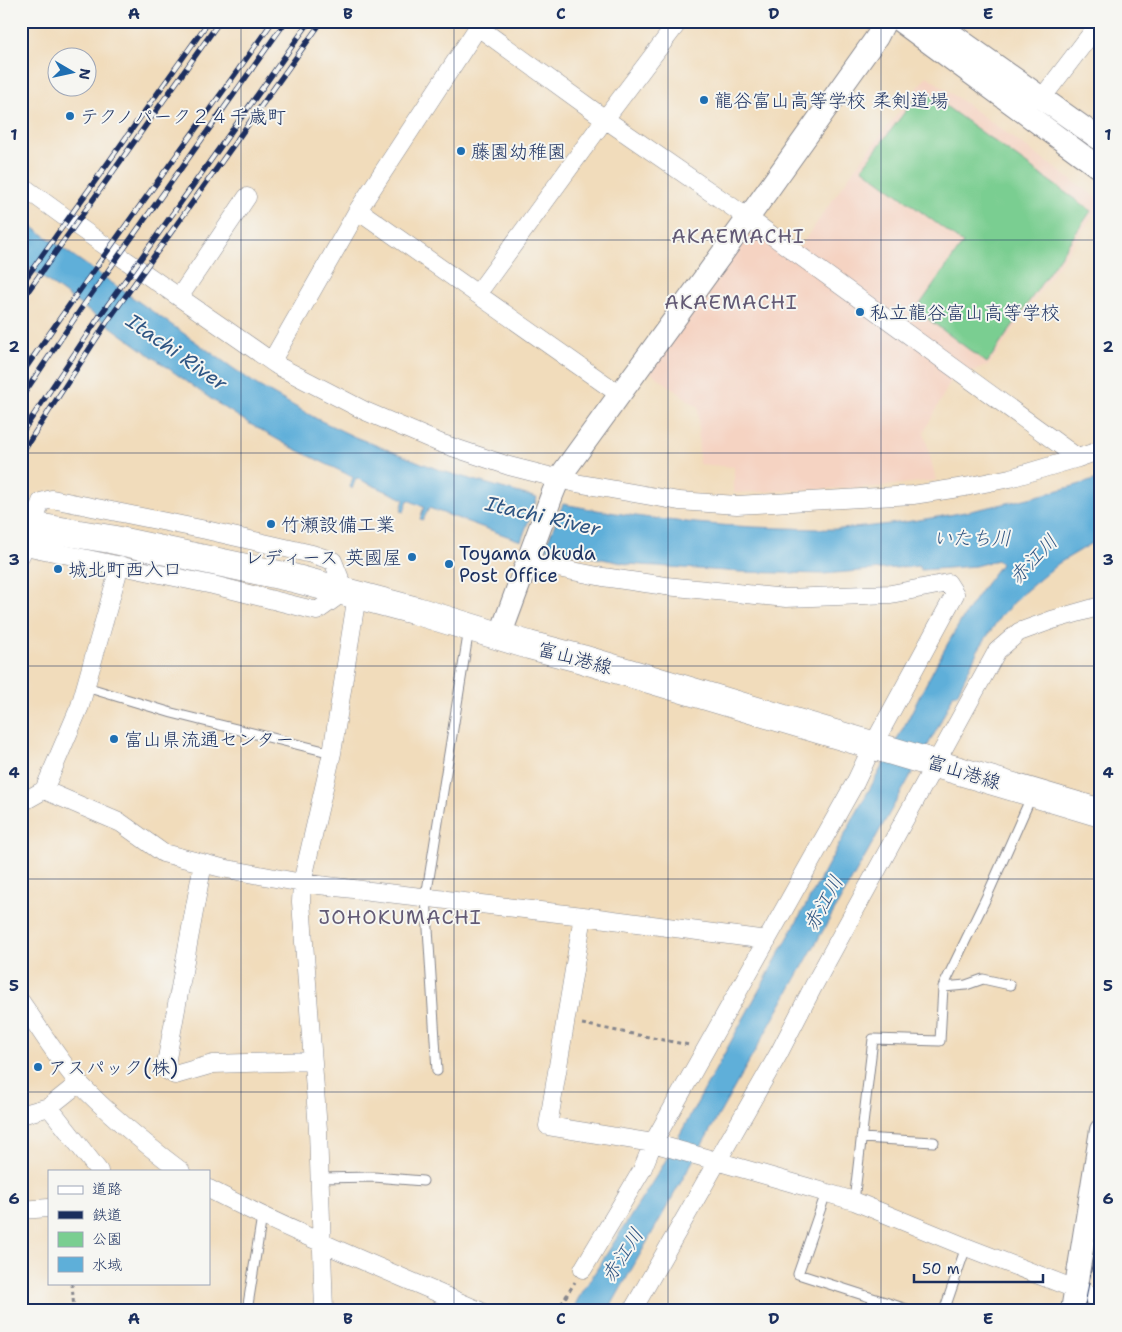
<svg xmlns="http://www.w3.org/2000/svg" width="1122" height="1332" font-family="'Shantell Sans','Klee One',sans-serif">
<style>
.built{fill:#f5d3c2}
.green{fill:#7ace91;stroke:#4a7e78}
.water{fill:#5eafd9;stroke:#3c6f9c}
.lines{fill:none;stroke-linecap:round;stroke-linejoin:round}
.service-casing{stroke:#86868c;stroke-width:11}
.minor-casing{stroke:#86868c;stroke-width:19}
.tertiary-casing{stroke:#86868c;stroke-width:24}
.primary-casing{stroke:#86868c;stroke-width:29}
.path{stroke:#86868c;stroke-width:3;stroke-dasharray:4 4;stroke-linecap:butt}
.service{stroke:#fff;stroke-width:9}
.minor{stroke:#fff;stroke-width:18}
.tertiary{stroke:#fff;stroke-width:22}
.primary{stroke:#fff;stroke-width:28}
.tram{stroke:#1b2f5e;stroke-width:1}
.rail-casing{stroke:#1b2f5e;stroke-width:5.5}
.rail{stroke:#f6f6f2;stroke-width:4;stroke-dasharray:11;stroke-linecap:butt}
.grid{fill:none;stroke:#1b2f5e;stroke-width:1;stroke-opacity:0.55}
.poi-dot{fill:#1f6fb2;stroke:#f6f6f2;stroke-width:2}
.labels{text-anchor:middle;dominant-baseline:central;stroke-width:4;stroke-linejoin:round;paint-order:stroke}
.poi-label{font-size:19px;fill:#1b2f5e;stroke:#f6f6f2;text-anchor:start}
.street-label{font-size:19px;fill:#1b2f5e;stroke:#f6f6f2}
.neighbourhood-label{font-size:20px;letter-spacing:1px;fill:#635a75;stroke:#f6f6f2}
.water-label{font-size:20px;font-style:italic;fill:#2f5583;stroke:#f6f6f2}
.neatline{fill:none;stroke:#1b2f5e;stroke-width:2}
.grid-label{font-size:16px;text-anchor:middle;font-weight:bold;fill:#1b2f5e}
</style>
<rect width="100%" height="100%" fill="#f6f6f2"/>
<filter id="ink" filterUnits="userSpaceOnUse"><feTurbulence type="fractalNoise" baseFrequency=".02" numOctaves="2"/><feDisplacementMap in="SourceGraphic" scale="10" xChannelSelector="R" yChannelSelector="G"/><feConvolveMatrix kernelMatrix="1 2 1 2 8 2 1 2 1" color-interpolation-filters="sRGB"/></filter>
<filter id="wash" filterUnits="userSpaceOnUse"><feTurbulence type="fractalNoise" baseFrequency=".0096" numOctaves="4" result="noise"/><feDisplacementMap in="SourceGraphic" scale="20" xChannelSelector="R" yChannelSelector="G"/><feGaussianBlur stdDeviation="1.12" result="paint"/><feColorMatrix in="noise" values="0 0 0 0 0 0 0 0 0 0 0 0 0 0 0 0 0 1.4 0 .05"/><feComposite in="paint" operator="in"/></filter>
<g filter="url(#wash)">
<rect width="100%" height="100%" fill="#f1dcbb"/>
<path class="built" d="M927,76L1101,201V204L989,365L952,379L924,432L936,480L878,487L734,493V467L699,464L698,407L650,372L749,235L760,236L792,258L855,168Z"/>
<path class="green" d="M929,94L1091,211L987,363L916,310L963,243L862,168L917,96Z"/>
<path class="water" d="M21,219L257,385L317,419L355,437L442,471L537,498L521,541L429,508L423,520L420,519L424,507L408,500L404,512L401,511L404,499L356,478L352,489L350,487L353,477L289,446L250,424L211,399L21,262Z
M1101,478V538L1059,563L1022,594L1000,617L978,650L957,694L954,693L937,729L608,1311H572L578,1299L662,1167L907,721C935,666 962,612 1001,564L997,560L975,566L921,570L919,566L823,574L740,572L628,564L545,548L563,504C637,518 705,526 781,528C801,528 821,530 841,529C929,522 1016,504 1101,478Z"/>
</g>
<g filter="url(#ink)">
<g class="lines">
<defs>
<path id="service" d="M86,687L172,713L332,753
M943,987L966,985L983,979L1010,985
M437,1071L426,897L469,629
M861,1138L934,1142
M320,1178L374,1177L423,1181
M826,1193L798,1274L913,1311
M854,1201L873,1039L940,1041L943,987L987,896L1032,795
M247,1311L262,1216
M944,1311L966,1247"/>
<path id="minor" d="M482,21L358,210L274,357L278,366L365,411L440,443L509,466L576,483L679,501L737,505L913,495L965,487L1010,478L1078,458
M478,27L605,119L748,218L1078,458L1101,450
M1042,98L1101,21
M21,185C105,248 192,305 278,366
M358,210L619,394
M478,293L605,119L679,21
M180,296L247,197
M21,555L41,502L52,499L206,530L312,554L333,561L345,591L317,611L213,585L25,546
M527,562L603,577L666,586L786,598L891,594L948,583L955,594L873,745L856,781L653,1143L642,1170L583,1269
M44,790L121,823L163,853L222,868L302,883L583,916L767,940
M21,803L44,790L80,706L120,565
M203,863L165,1069L175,1075L213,1064L313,1061
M583,916L548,1126L653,1143L807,1187L854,1201L966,1247L1101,1299
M21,1002C40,1029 57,1058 79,1083C110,1116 145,1144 181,1171
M49,1107L99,1171
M21,1115L49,1107L79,1083
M209,1189C297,1235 389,1271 480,1311
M21,1210L49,1208
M324,1311L318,1130L301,902L302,883L332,753L357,595
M632,1311L779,1053L814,985L997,651L1019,632L1052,620L1101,606"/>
<path id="tertiary" d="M900,21L1101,169
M933,21L1101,140
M500,636L552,495L559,478L748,218L877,37L885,21
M1072,1311L1101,1130"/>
<path id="primary" d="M43,528L110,539L293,578L417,611L529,645L582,659L1101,813"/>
</defs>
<use href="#service" class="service-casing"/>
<use href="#minor" class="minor-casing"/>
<use href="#tertiary" class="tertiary-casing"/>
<use href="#primary" class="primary-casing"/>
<path class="path" d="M582,1024L689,1045
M72,1283L74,1311
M503,1311L506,1306L518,1311
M557,1311L575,1282"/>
<use href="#service" class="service"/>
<use href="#minor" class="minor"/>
<use href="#tertiary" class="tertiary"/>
<use href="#primary" class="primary"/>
<path class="tram" d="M1084,1311L1101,1215
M1092,1311L1101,1260"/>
<defs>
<path id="rail" d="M21,285L209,21
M21,301L220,21
M21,375C102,255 189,140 273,21
M21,398L83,306L286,21
M21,434L99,317L310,21
M21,454L107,322L322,21"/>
</defs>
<use href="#rail" class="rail-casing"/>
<use href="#rail" class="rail"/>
</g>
</g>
<path class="grid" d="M241,21V1311M454,21V1311M668,21V1311M881,21V1311M21,240H1101M21,453H1101M21,666H1101M21,879H1101M21,1092H1101"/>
<g class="poi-dot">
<circle cx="704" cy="100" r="5"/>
<circle cx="70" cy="116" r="5"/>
<circle cx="461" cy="151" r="5"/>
<circle cx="860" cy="312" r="5"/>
<circle cx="271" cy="524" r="5"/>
<circle cx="412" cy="557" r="5"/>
<circle cx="449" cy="564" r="5"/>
<circle cx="58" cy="569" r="5"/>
<circle cx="114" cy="739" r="5"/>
<circle cx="38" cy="1067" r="5"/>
</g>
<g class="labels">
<g class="poi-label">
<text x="714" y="100">龍谷富山高等学校 柔剣道場</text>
<text x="80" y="116">テクノパーク２４千歳町</text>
<text x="471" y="151">藤園幼稚園</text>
<text x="870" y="312">私立龍谷富山高等学校</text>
<text x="281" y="524">竹瀬設備工業</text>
<text x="459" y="553">Toyama Okuda<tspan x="459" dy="22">Post Office</tspan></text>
<text x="402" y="557" text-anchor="end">レディース 英國屋</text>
<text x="68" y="569">城北町西入口</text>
<text x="124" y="739">富山県流通センター</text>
<text x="48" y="1067">アスパック(株)</text>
</g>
<g class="street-label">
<text transform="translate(575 658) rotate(15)">富山港線</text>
<text transform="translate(964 772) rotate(17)">富山港線</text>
</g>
<g class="neighbourhood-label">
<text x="738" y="236">AKAEMACHI</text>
<text x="731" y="302">AKAEMACHI</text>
<text x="400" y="917">JOHOKUMACHI</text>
</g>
<g class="water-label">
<text transform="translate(177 352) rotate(35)">Itachi River</text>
<text transform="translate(543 516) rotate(13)">Itachi River</text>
<text x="972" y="538">いたち川</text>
<text transform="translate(1033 559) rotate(-46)">赤江川</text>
<text transform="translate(823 903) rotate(-61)">赤江川</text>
<text transform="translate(622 1255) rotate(-57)">赤江川</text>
</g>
</g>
<rect width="1122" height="1332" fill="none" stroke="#f6f6f2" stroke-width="55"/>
<rect x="48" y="1170" width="162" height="115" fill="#f6f6f2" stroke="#9ea6b7"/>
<rect x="58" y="1186" width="25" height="8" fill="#ffffff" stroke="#9ea6b7"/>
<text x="92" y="1194" font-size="15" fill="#1b2f5e">道路</text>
<rect x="58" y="1211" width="25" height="8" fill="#1b2f5e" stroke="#9ea6b7"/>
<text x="92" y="1220" font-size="15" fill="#1b2f5e">鉄道</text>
<rect x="58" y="1232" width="25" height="15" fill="#7ace91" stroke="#9ea6b7"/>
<text x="92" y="1244" font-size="15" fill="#1b2f5e">公園</text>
<rect x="58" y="1257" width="25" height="15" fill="#5eafd9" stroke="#9ea6b7"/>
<text x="92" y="1270" font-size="15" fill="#1b2f5e">水域</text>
<g transform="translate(72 72) rotate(99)"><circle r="24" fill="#f6f6f2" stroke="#9ea6b7"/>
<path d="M0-4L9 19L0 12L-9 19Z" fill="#1f6fb2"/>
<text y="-8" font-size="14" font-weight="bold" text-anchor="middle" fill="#1b2f5e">N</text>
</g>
<path d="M914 1274v8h129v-8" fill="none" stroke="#1b2f5e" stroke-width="2.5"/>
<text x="922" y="1274" font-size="15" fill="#1b2f5e" stroke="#f6f6f2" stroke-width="4" paint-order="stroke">50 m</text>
<rect x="28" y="28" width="1066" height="1276" class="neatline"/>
<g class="grid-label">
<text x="134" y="19">A</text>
<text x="348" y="19">B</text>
<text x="561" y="19">C</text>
<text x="774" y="19">D</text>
<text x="988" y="19">E</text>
<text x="14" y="140">1</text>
<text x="1108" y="140">1</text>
<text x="14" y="352">2</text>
<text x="1108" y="352">2</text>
<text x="14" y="565">3</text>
<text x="1108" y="565">3</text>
<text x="14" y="778">4</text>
<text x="1108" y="778">4</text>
<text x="14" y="991">5</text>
<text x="1108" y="991">5</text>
<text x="14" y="1204">6</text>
<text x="1108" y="1204">6</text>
<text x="134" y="1324">A</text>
<text x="348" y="1324">B</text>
<text x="561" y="1324">C</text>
<text x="774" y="1324">D</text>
<text x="988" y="1324">E</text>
</g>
</svg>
